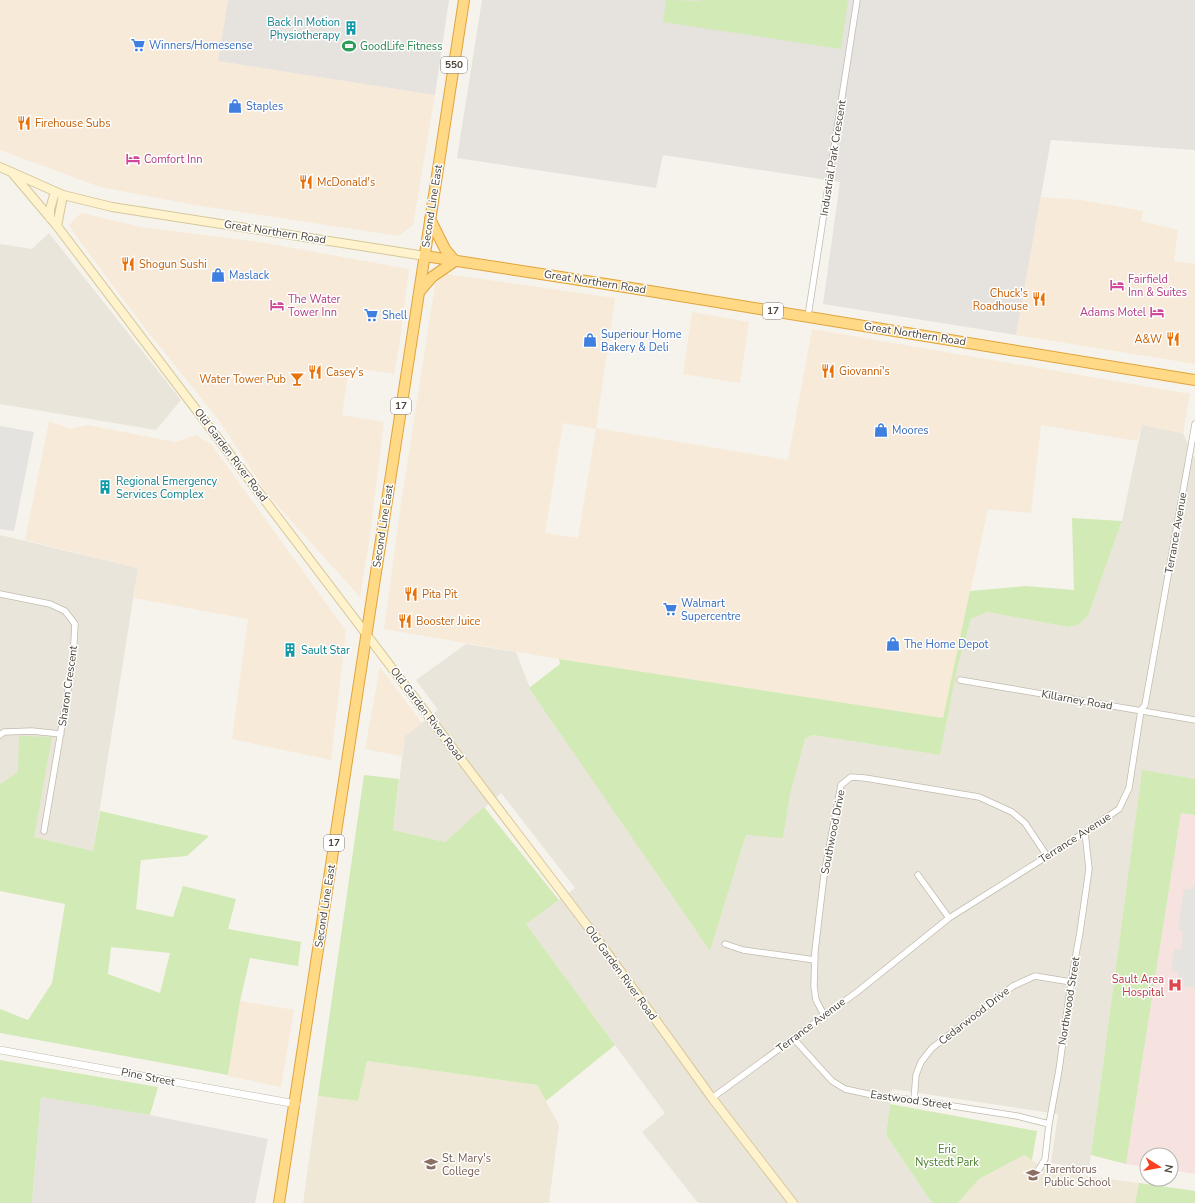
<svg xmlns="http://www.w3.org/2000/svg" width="1195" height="1203" font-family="'Nunito Sans',sans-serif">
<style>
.residential{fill:#eae5da}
.commercial{fill:#f7ead8;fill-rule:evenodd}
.industrial{fill:#e6e2dd}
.education{fill:#efe8d6}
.medical{fill:#f6e3e0}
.green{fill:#d2eab5;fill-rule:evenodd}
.parking{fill:#e5e3e0}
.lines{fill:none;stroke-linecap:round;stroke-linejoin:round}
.minor-casing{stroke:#c2bbae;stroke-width:7}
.tertiary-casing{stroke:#c2bbae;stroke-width:8}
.secondary-casing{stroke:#d6c79b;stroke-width:10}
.trunk-casing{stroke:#e0a43c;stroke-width:12}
.minor{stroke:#fff;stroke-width:5.5}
.tertiary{stroke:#fff;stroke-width:7}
.secondary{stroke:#fff3cd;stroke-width:8}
.trunk{stroke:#ffd985;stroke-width:10}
.labels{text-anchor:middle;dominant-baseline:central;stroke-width:3;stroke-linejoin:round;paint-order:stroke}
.shield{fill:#fff;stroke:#817c74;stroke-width:1}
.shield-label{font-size:10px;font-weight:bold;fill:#4b4439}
.culture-label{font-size:11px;fill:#0d838f;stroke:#fff;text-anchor:start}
.shop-label{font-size:11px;fill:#366cbe;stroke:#fff;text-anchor:start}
.leisure-label{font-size:11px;fill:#27864d;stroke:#fff;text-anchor:start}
.food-label{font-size:11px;fill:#c56008;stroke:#fff;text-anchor:start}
.street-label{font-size:11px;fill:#4b4439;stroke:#fff}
.hotel-label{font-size:11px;fill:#b23c85;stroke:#fff;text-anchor:start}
.health-label{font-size:11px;fill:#be3a42;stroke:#fff;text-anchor:end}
.park-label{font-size:11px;fill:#4a7f2a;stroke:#fff}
.education-label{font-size:11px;fill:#785e54;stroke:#fff;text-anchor:start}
</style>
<rect width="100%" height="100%" fill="#f6f3ec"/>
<path class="residential" d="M49,233L181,400L156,430L0,404V244L32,249Z
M1142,425L1183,433L1193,456L1195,457V779L1142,771L1089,1170L1051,1163L1058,1114L892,1089L886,1135L932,1203H698L642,1132L665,1113L526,924L575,888L501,793L445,842L393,830L405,736L438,710L416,680L466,644L516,652L530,688L710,951L746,835L783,837L790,795L805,739L813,735L940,755L958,665L971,619L987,612L1068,627L1078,625L1088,616L1122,521Z
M0,535L138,568L93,851L34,837L18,772L0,784Z"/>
<path class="commercial" d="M0,0H228L218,61L435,95L413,225L399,236L195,205L100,187L0,150Z
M1041,197L1081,200L1143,211L1141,221L1178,230L1174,261L1195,264V364L1016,335Z
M81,213L141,227L265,243L409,269L400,340L394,374L349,367L342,415L384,422L369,542L360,597L268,495L218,419L144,327L84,247L69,225Z
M446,274L615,298L596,428L788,460L812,329L1190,394L1183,433L1142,425L1137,441L1041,425L1031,513L988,509L943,718L559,659L384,629L400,510L435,284ZM563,423L596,429L578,538L545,533Z
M692,312L749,322L740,383L683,374Z
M49,421L70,429L87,425L175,442L196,435L211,444L346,631L331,760L232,739L248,619L134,598L138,568L25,540Z
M380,667L422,723L405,736L402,756L365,749Z
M240,1001L294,1010L281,1087L228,1076Z"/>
<path class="industrial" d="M228,0H449L435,95L218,61Z
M482,0H1195V150L1051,140L1016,335L823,304L840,182L663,155L656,188L457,158Z
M41,1097L150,1115L268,1139L255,1203H32Z"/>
<path class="education" d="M367,1061L537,1085L559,1125L549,1203H303L318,1096L358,1101Z
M1024,1155L1048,1171L1139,1183L1135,1203H958L979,1179Z"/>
<path class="medical" d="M1181,813L1195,815V1174L1171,1170V1155H1147V1167L1126,1164Z"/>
<path class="green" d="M666,0L699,1L700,0H848L841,49L663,22Z
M1072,518L1122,521L1088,616L1078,625L1068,627L987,612L971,619L958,665L940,755L813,735L805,739L790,795L783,838L746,835L710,951L529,688L560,664L559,659L943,718L970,591L1026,586L1074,590Z
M19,736L52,737L34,837L93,851L100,811L209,836L187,856L141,860L136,909L173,917L183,886L236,899L228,929L301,942L298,966L250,958L240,1001L228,1075L0,1033V1009L28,1020L52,983L65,904L0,891V784L18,772ZM111,947L170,953L160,993L108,974Z
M1142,770L1195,779V815L1181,813L1126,1164L1091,1155Z
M364,775L399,779L393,830L445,842L484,807L559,900L526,924L615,1045L546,1101L537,1085L367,1061L358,1101L318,1096Z
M0,1060L158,1087L150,1115L41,1097L32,1203H0Z
M890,1104L1037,1131L1032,1160L1024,1155L979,1179L958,1203H932L886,1135Z
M1139,1183L1195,1191V1203H1135Z"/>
<path class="parking" d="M0,426L34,432L14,531L0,529Z
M1195,884V988L1183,986L1184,982L1179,979L1177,972L1171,971L1174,949L1181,950L1183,932L1178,929L1184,889L1190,890Z"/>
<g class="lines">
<defs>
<path id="minor" d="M808,316L857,0
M0,594L50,604L65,611L75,624L73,660L44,831
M960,680L1195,720
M0,735L4,732L32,731L61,734
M918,875L949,918
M725,944L743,950L815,960
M824,1015L816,1000L814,987L815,951L824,875L841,785L851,777L865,778L979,797L1012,812L1025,823L1047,856
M794,1039L832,1081L845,1089L877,1096L914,1100L1017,1116L1049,1124
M712,1098L857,992L949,918L1073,840L1119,809L1129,788L1141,710L1145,705L1195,424
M914,1100L916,1075L921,1062L932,1048L1013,986L1035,976L1071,982
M1039,1169L1045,1159L1049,1124L1059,1070L1071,982L1080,932L1089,869L1085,832"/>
<path id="tertiary" d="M0,1050L296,1104"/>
<path id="secondary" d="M0,167L63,195L112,207L425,256
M13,174L57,226L598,940L712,1098L793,1203
M50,218V209L55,192
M57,226L63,195"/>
<path id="trunk" d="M430,219L445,249L455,261
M425,256L625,287L1195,380
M419,292L432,277L455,261
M279,1203L464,0"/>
</defs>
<use href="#minor" class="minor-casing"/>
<use href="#tertiary" class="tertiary-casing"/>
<use href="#secondary" class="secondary-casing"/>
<use href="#trunk" class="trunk-casing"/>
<use href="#minor" class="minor"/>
<use href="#tertiary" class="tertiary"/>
<use href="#secondary" class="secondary"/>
<use href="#trunk" class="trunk"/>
</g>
<defs>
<symbol id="building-bare" viewBox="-9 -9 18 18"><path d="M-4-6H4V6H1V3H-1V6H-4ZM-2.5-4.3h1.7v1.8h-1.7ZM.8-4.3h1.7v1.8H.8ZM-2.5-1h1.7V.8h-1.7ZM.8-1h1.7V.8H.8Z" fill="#0f9aa8" stroke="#fff" stroke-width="2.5" paint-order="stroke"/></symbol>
<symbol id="supermarket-bare" viewBox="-9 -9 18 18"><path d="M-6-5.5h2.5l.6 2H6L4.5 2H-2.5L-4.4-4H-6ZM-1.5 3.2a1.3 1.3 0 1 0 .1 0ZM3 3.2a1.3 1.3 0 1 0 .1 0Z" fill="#3f7fe0" stroke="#fff" stroke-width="2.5" paint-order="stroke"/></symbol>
<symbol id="stadium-bare" viewBox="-9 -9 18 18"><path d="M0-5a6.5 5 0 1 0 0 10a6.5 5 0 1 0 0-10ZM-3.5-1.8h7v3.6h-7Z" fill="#2e9e5b" stroke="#fff" stroke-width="2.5" paint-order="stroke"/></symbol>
<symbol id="shop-bare" viewBox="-9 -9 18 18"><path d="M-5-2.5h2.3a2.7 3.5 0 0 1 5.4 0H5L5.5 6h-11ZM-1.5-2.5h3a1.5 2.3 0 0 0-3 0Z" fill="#3f7fe0" stroke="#fff" stroke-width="2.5" paint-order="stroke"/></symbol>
<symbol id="restaurant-bare" viewBox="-9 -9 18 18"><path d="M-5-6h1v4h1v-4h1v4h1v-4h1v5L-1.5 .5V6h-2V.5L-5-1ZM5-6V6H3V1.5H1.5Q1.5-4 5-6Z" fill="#e8710a" stroke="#fff" stroke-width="2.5" paint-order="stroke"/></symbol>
<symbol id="hotel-bare" viewBox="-9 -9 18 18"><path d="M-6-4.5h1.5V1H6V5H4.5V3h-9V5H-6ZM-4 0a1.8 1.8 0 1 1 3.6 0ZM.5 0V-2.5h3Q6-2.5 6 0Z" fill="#d1479c" stroke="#fff" stroke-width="2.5" paint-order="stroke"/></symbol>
<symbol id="bar-bare" viewBox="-9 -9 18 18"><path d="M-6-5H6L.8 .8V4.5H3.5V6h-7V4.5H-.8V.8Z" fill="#e8710a" stroke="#fff" stroke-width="2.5" paint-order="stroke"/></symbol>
<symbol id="hospital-bare" viewBox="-9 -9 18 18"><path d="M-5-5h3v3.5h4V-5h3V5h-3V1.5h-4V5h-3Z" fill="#e0444e" stroke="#fff" stroke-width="2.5" paint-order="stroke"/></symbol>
<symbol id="school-bare" viewBox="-9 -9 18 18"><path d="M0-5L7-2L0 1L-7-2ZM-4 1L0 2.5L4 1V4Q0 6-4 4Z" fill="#8d6e63" stroke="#fff" stroke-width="2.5" paint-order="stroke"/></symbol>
</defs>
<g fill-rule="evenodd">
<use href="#building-bare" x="341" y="18" width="20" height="20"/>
<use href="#supermarket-bare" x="128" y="35" width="20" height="20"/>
<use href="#stadium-bare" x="339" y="36" width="20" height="20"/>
<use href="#shop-bare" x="225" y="96" width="20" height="20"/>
<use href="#restaurant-bare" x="14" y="113" width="20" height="20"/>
<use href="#hotel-bare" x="123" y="149" width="20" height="20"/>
<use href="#restaurant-bare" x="296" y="172" width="20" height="20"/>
<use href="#restaurant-bare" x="118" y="254" width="20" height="20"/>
<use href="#shop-bare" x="208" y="265" width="20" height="20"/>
<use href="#hotel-bare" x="1107" y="275" width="20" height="20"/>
<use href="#restaurant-bare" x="1029" y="289" width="20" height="20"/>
<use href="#hotel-bare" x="267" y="295" width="20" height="20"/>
<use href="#hotel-bare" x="1147" y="302" width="20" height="20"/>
<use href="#supermarket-bare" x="361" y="305" width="20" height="20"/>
<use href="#restaurant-bare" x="1163" y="329" width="20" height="20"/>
<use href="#shop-bare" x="580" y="330" width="20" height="20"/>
<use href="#restaurant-bare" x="818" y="361" width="20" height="20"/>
<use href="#restaurant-bare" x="305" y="362" width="20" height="20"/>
<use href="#bar-bare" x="287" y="369" width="20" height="20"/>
<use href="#shop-bare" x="871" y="420" width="20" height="20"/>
<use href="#building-bare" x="95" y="477" width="20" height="20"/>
<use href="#restaurant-bare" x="401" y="584" width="20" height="20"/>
<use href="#supermarket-bare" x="660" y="599" width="20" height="20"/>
<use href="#restaurant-bare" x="395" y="611" width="20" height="20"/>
<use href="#shop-bare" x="883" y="634" width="20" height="20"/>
<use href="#building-bare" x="280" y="640" width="20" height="20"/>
<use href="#hospital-bare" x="1165" y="975" width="20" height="20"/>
<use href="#school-bare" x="421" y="1154" width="20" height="20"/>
<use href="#school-bare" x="1023" y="1165" width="20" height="20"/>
</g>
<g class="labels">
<g class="shield">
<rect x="441" y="57" width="26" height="16" rx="3"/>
<rect x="763" y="303" width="20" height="16" rx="3"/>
<rect x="391" y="398" width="20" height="16" rx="3"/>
<rect x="324" y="835" width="20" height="16" rx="3"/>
</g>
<g class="shield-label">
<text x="454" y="65">550</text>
<text x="773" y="311">17</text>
<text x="401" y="406">17</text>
<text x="334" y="843">17</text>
</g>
<g class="culture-label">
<text x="340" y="22" text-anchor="end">Back In Motion<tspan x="340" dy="13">Physiotherapy</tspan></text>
<text x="116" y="481">Regional Emergency<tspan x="116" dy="13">Services Complex</tspan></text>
<text x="301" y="650">Sault Star</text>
</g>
<g class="shop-label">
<text x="149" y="45">Winners/Homesense</text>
<text x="246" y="106">Staples</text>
<text x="229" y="275">Maslack</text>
<text x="382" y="315">Shell</text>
<text x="601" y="334">Superiour Home<tspan x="601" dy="13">Bakery &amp; Deli</tspan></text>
<text x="892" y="430">Moores</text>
<text x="681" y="603">Walmart<tspan x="681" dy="13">Supercentre</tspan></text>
<text x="904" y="644">The Home Depot</text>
</g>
<g class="leisure-label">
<text x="360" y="46">GoodLife Fitness</text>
</g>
<g class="food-label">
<text x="35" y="123">Firehouse Subs</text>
<text x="317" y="182">McDonald's</text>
<text x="139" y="264">Shogun Sushi</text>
<text x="1028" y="293" text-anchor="end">Chuck's<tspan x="1028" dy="13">Roadhouse</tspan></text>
<text x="1162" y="339" text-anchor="end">A&amp;W</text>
<text x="839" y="371">Giovanni's</text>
<text x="326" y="372">Casey's</text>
<text x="286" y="379" text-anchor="end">Water Tower Pub</text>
<text x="422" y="594">Pita Pit</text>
<text x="416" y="621">Booster Juice</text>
</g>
<g class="street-label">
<text transform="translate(833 158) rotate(-81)">Industrial Park Crescent</text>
<text transform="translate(432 206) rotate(-81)">Second Line East</text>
<text transform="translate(275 232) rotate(9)">Great Northern Road</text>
<text transform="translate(595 282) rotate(9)">Great Northern Road</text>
<text transform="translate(915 334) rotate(9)">Great Northern Road</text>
<text transform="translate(231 455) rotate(53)">Old Garden River Road</text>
<text transform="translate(383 526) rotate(-81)">Second Line East</text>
<text transform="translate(1176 533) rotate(-80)">Terrance Avenue</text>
<text transform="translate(68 686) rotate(-82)">Sharon Crescent</text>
<text transform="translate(1077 700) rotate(10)">Killarney Road</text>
<text transform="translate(427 714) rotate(53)">Old Garden River Road</text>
<text transform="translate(833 832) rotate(-79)">Southwood Drive</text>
<text transform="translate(1075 838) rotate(-33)">Terrance Avenue</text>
<text transform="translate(325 906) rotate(-81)">Second Line East</text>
<text transform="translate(621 973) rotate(54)">Old Garden River Road</text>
<text transform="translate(1069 1001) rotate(-81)">Northwood Street</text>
<text transform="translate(974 1016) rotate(-38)">Cedarwood Drive</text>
<text transform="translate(811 1025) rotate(-37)">Terrance Avenue</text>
<text transform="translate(148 1077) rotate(11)">Pine Street</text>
<text transform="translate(911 1100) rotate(8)">Eastwood Street</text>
</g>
<g class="hotel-label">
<text x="144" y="159">Comfort Inn</text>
<text x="1128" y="279">Fairfield<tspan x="1128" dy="13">Inn &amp; Suites</tspan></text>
<text x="288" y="299">The Water<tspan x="288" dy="13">Tower Inn</tspan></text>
<text x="1146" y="312" text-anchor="end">Adams Motel</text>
</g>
<g class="health-label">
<text x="1164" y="979">Sault Area<tspan x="1164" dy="13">Hospital</tspan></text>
</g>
<g class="park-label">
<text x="947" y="1149">Eric<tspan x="947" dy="13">Nystedt Park</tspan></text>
</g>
<g class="education-label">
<text x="442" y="1158">St. Mary's<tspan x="442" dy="13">College</tspan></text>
<text x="1044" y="1169">Tarentorus<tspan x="1044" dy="13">Public School</tspan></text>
</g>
</g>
<g transform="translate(1159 1167) rotate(101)"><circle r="19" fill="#ffffff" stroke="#b7b4b0"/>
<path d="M0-3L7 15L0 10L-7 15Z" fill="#fc3f1d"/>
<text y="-6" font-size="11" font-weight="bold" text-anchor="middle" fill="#4b4439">N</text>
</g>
</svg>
